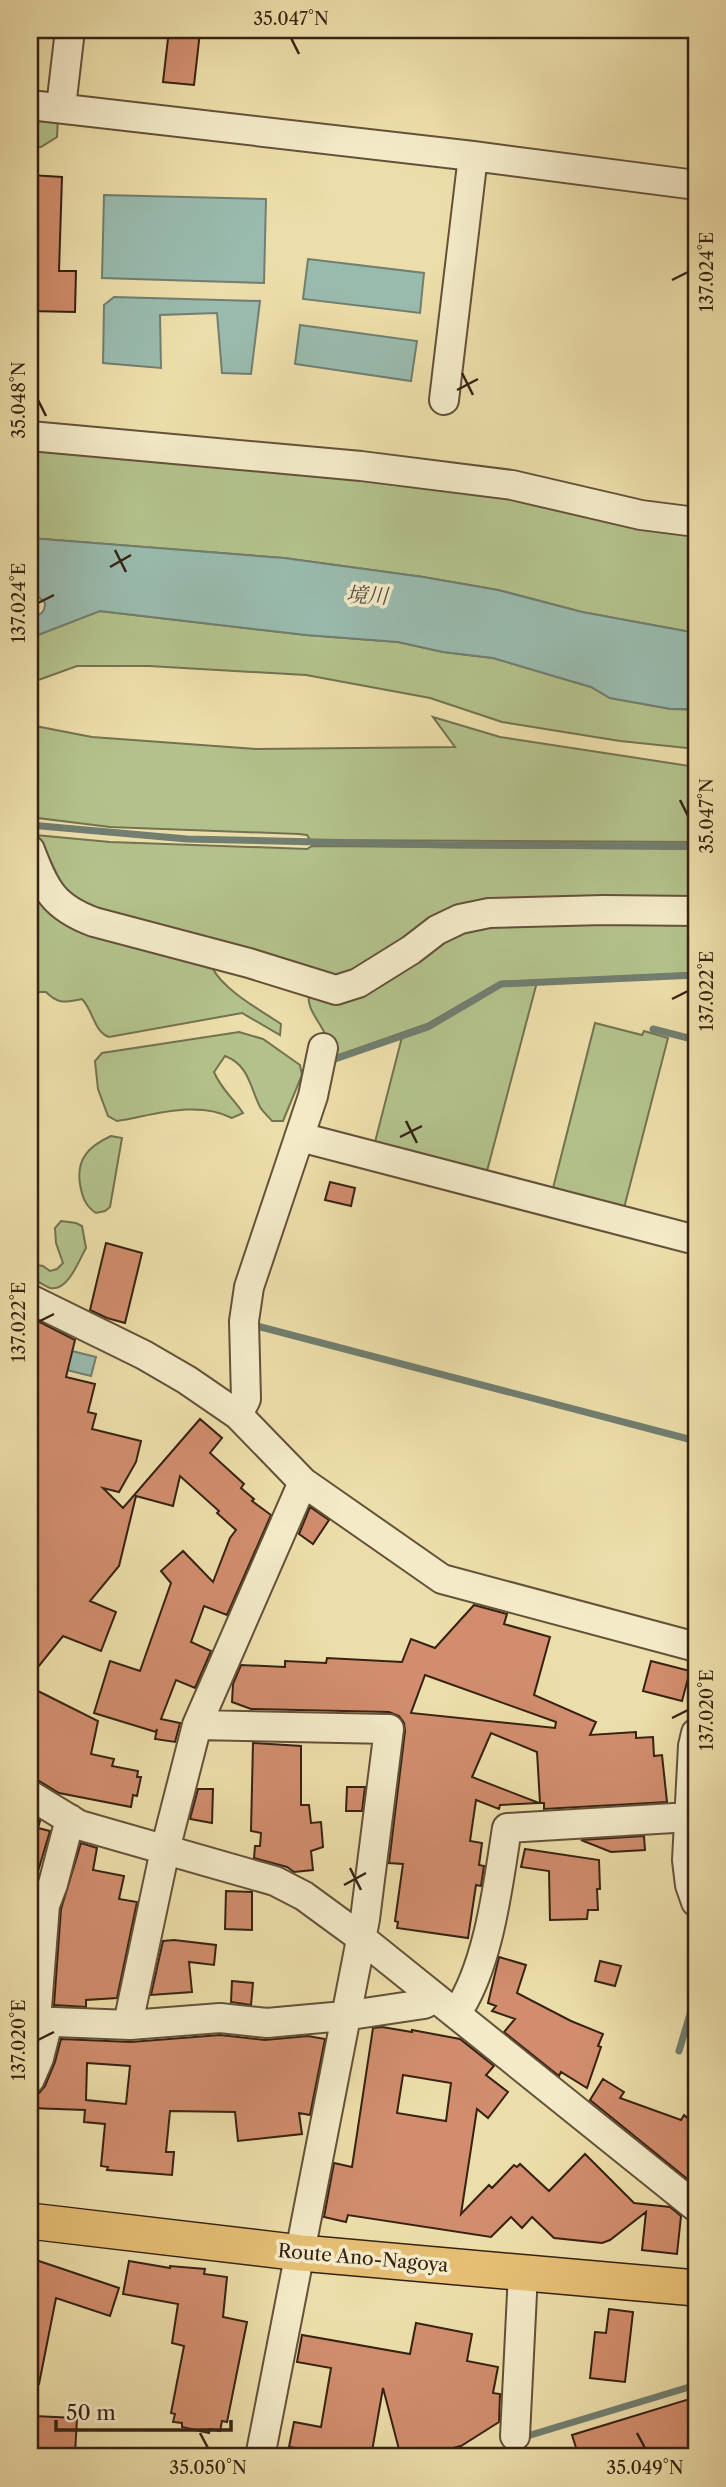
<svg xmlns="http://www.w3.org/2000/svg" width="726" height="2487" font-family="'Libre Caslon Text','Noto Serif JP',serif">
<style>
.green{fill:#b3c28c;stroke:#747250;stroke-width:2}
.water{fill:#99bbae;stroke:#717e70;stroke-width:2}
.lines{fill:none;stroke-linecap:round;stroke-linejoin:round}
.stream{stroke:#717e70;stroke-width:7}
.building{fill:#d18d6d;stroke:#362213;stroke-width:2;fill-rule:evenodd}
.minor-casing{stroke:#645139;stroke-width:32}
.major-casing{stroke:#362213;stroke-width:38}
.minor{stroke:#f3eac8;stroke-width:28}
.major{stroke:#e6bf75;stroke-width:35}
.ticks{fill:none;stroke:#362213;stroke-width:2.5}
.labels{text-anchor:middle;dominant-baseline:central;stroke-width:7;stroke-linejoin:round;paint-order:stroke}
.street-label{font-size:19px;fill:#362213;stroke:#f3eac8}
.water-label{font-size:21px;font-style:italic;fill:#545042;stroke:#f3eac8}
.neatline{fill:none;stroke:#362213;stroke-width:2.5}
.ticks-label{font-size:18px;text-anchor:middle;fill:#362213}
</style>
<rect width="100%" height="100%" fill="#ecdeaa"/>
<filter id="stains"><feTurbulence type="fractalNoise" baseFrequency=".00286" numOctaves="4"/><feColorMatrix values="0 0 0 0 .2 0 0 0 0 .09 0 0 0 0 .02 0 0 0 .5 -.17"/></filter>
<radialGradient id="worn" r=".72"><stop offset=".6" stop-color="#630" stop-opacity="0"/><stop offset="1" stop-color="#630" stop-opacity=".3"/></radialGradient>
<path class="green" d="M30,118H58L57,137L41,147H30Z
M30,444L506,493L696,531V633L582,612L498,590L423,577L284,558L30,538Z
M99,611L306,635L398,642L443,652L493,658L591,687L610,698L671,709L696,710V749L620,741L502,722L430,698L306,675L149,666H77L30,683V638Z
M433,717L500,737L696,767V842L310,840L307,835L299,834L110,827L30,817V725L92,737L257,749L455,747Z
M35,835L110,842L307,849L312,846L696,849V903L494,904L345,981L78,910L44,861Z
M43,899L62,923L213,969C224,990 260,1010 281,1024L280,1035L242,1013L109,1037C94,1032 93,1010 82,999C65,1002 59,1005 46,992H30V902Z
M696,917V973L500,982L427,1024L333,1057C330,1050 328,1042 325,1034C318,1018 306,1010 309,991L462,923Z
M537,982L487,1171L375,1142L402,1037L428,1028L501,985Z
M595,1023L642,1035L644,1031L668,1038L624,1208L553,1188Z
M239,1032L263,1039L300,1065L302,1075L283,1121H272C268,1116 263,1112 260,1107C250,1087 249,1065 225,1056L214,1072C221,1089 233,1098 243,1113L232,1118C197,1100 154,1115 117,1121L108,1116L98,1089L95,1061L102,1053Z
M111,1136L122,1138L110,1207L105,1211L96,1213C85,1206 82,1196 80,1184C76,1159 89,1146 111,1136Z
M61,1221L76,1223L82,1226L86,1248C79,1260 68,1292 50,1288C44,1286 36,1280 30,1277V1264L43,1266L50,1271L57,1269L63,1263L56,1243L55,1228Z"/>
<path class="water" d="M104,195L266,199L264,283L102,278Z
M308,259L424,273L420,313L303,299Z
M114,297L260,301L251,374L222,373L217,313L160,315L161,368L103,363L104,305Z
M300,325L417,341L411,381L295,364Z
M30,538L284,558L423,577L498,590L582,612L696,633V709H671L610,698L591,687L493,658L443,652L398,642L306,635L100,611L30,638V618C39,615 45,614 45,603L39,597L30,594Z
M44,1344L96,1357L91,1376L39,1363Z"/>
<g class="lines">
<path class="stream" d="M30,825L187,839L446,845L696,846
M653,1029L696,1040
M335,1059L428,1027L501,984L696,975
M257,1326L696,1441
M679,2051L696,1994
M524,2437L696,2385
M456,2457L471,2453"/>
</g>
<path class="building" d="M169,30L200,32L194,85L163,82Z
M30,175L62,177L59,271H76L75,312L30,311Z
M330,1182L355,1188L351,1206L325,1200Z
M106,1243L142,1253L125,1323L107,1318L90,1310Z
M30,1317L75,1340L66,1377L95,1384L88,1412L96,1414L92,1429L141,1441L136,1462L119,1492L103,1488L123,1508L200,1419L222,1438L210,1453L244,1484L241,1488L254,1499L252,1501L271,1515L227,1615L204,1606L191,1642L211,1651L195,1688L176,1680L161,1719L180,1723L175,1742L155,1739L157,1729L156,1732L94,1713L110,1661L140,1671L171,1583L161,1571L183,1551L213,1582L230,1538L236,1530L217,1513L219,1511L180,1476L173,1506L136,1496L119,1566L90,1601L116,1612L101,1651L63,1636L30,1677Z
M310,1507L329,1520L313,1544L299,1534Z
M474,1605L507,1614L504,1624L550,1637L534,1695L596,1722L590,1735L636,1732V1738L653,1737L654,1756L662,1755L667,1802L544,1809V1803H540L537,1752L491,1733L472,1777L539,1803L500,1805L499,1809L476,1800L470,1841L482,1843L479,1865L484,1866L481,1886L476,1885L468,1938L397,1928L398,1922L395,1921L403,1864L389,1863L405,1731L404,1723L399,1716L389,1712L251,1709L232,1702L233,1684L241,1665L285,1667V1661L326,1663L327,1658L402,1662L411,1639L435,1648ZM425,1675L556,1722L555,1728L411,1713Z
M651,1661L690,1671L682,1701L643,1691Z
M30,1687L98,1721L91,1754L114,1759L112,1766L138,1771L137,1777H141L137,1796L133,1795L131,1807L59,1793L39,1781L30,1778Z
M253,1743L301,1746V1805H309L311,1823L321,1822L323,1847L311,1851L313,1870L294,1872L287,1867L254,1858L255,1846H260L261,1833L251,1831Z
M347,1787H365L362,1811H346Z
M198,1789H213L212,1823L190,1819Z
M30,1814L40,1821L38,1828L50,1831L30,1898Z
M644,1836L645,1850L611,1852L581,1840Z
M81,1843L97,1848L93,1870L124,1876L119,1899L137,1902L117,1998L86,2000V2007L54,2005L61,1909Z
M525,1849L599,1860L600,1889H597L598,1910H588L587,1919L550,1920L549,1871L521,1867Z
M226,1891L252,1892V1930L225,1929Z
M174,1940L216,1945L214,1965L189,1962L192,1992L151,1995L163,1941Z
M499,1957L526,1965L517,1993L571,2021L603,2034L598,2046L601,2047L587,2088L561,2072L559,2076L504,2032L515,2019L492,2011L496,2006L488,2003Z
M600,1961L621,1966L615,1986L595,1981Z
M232,1981L253,1983L251,2005L231,2002Z
M382,2027L412,2032V2030L460,2039L494,2066L486,2075L508,2092L488,2118L477,2109L461,2214L489,2185L492,2188L514,2165L517,2167L520,2164L549,2191L585,2154L634,2203L670,2207L681,2216L677,2254L642,2250L646,2212L610,2240L602,2243L554,2238L532,2217L522,2228L511,2217L491,2237L348,2215L346,2222L324,2217L334,2163L352,2167L373,2028ZM403,2075L451,2083L446,2121L397,2113Z
M220,2035L265,2040L308,2036L325,2039L310,2115L299,2113L302,2134L238,2141L235,2112L170,2111L166,2152H174L172,2175L107,2170L108,2167L101,2166L105,2124L84,2122L85,2110L30,2108V2095L39,2093L45,2086L55,2062L61,2039L131,2042ZM87,2063L130,2066L126,2104L86,2100Z
M603,2079L624,2092L620,2098L681,2120L684,2115L696,2125V2186L590,2100Z
M30,2258L119,2288L110,2316L56,2298L39,2384H30Z
M129,2261L170,2268V2266L205,2269L204,2274L227,2277L223,2317L247,2322L227,2422L222,2421L220,2431L210,2429L209,2433L182,2427V2423L173,2422L175,2414L171,2413L184,2346L172,2343L178,2304L123,2294Z
M609,2309L633,2312L625,2382L590,2378L595,2332L606,2333Z
M416,2323L472,2334L467,2361L498,2367L493,2393L500,2394L499,2422L461,2446L415,2457H401L383,2388L371,2457H321L322,2452L289,2447L294,2422L321,2427L331,2368L297,2362L302,2335L410,2354Z
M696,2397V2457H579L572,2435Z
M33,2416L77,2418L75,2454L31,2452Z"/>
<g class="lines">
<defs>
<path id="minor" d="M30,105L473,156L696,185
M61,107L70,30
M444,400L473,156
M30,436L361,466L512,485L641,515L696,522
M30,850C45,889 53,907 94,922L249,963L336,990L358,983L411,950L437,930L460,919L489,913L604,910L696,911
M300,1137L696,1240
M30,1299L144,1355L187,1380L238,1415L246,1399L244,1321L249,1287L313,1096L323,1048
M238,1415L303,1482L442,1579L696,1647
M197,1725L389,1729L365,1919L260,2457
M696,1733L693,1746L687,1860L690,1885L696,1902
M30,1795L79,1825L275,1881L304,1896L360,1937L696,2207
M456,2014C489,1966 498,1885 507,1828L690,1817
M30,2021L130,2025L220,2018L267,2023L344,2016L424,2004L436,1998
M36,2021L45,1905L53,1884L70,1819
M130,2025L129,2019L165,1850L197,1725L303,1482
M30,2079L39,2058L48,2022
M515,2436L523,2273"/>
<path id="major" d="M30,2221L301,2253L696,2288"/>
</defs>
<use href="#minor" class="minor-casing"/>
<use href="#major" class="major-casing"/>
<use href="#minor" class="minor"/>
<use href="#major" class="major"/>
</g>
<path class="ticks" d="M291,38L299,54M672,280L688,272M462,373L473,395M457,390L478,379M38,400L46,416M115,550L126,572M110,567L131,555M38,603L54,595M680,800L688,816M672,999L688,991M406,1121L417,1143M400,1137L422,1126M38,1322L54,1314M672,1718L688,1710M350,1868L361,1890M344,1885L366,1873M38,2040L54,2032M200,2433L208,2448M637,2433L645,2448"/>
<g class="labels">
<g class="street-label">
<text transform="translate(363 2258) rotate(5)">Route Ano-Nagoya</text>
</g>
<g class="water-label">
<text transform="translate(367 595) rotate(3)">境川</text>
</g>
</g>
<rect width="726" height="2487" fill="none" stroke="#ecdeaa" stroke-width="77"/>
<path d="M56 2420v10h175v-10" fill="none" stroke="#362213" stroke-width="3.5"/>
<text x="66" y="2420" font-size="21" fill="#362213" stroke="#f3eac8" stroke-width="5" paint-order="stroke">50 m</text>
<rect x="38" y="38" width="650" height="2410" class="neatline"/>
<g class="ticks-label">
<text x="291" y="25">35.047°N</text>
<text transform="translate(707 272) rotate(-90)" y="6">137.024°E</text>
<text transform="translate(19 400) rotate(-90)" y="6">35.048°N</text>
<text transform="translate(19 603) rotate(-90)" y="6">137.024°E</text>
<text transform="translate(707 816) rotate(-90)" y="6">35.047°N</text>
<text transform="translate(707 991) rotate(-90)" y="6">137.022°E</text>
<text transform="translate(19 1322) rotate(-90)" y="6">137.022°E</text>
<text transform="translate(707 1710) rotate(-90)" y="6">137.020°E</text>
<text transform="translate(19 2040) rotate(-90)" y="6">137.020°E</text>
<text x="208" y="2474">35.050°N</text>
<text x="645" y="2474">35.049°N</text>
</g>
<rect width="100%" height="100%" filter="url(#stains)"/>
<rect width="100%" height="100%" fill="url(#worn)"/>
</svg>
